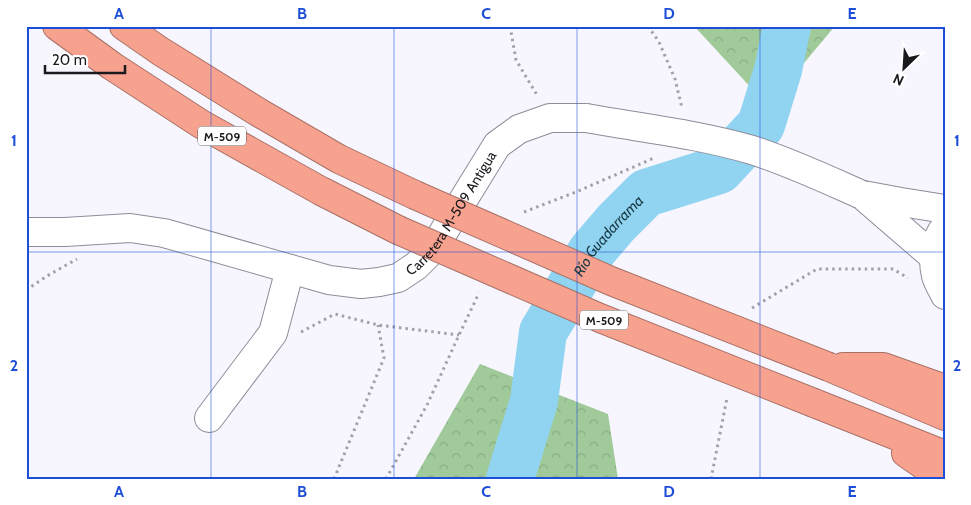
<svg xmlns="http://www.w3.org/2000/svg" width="971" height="505" font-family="Cabin,sans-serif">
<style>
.forest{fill:url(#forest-crowns)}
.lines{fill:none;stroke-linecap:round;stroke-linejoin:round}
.river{stroke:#90d4f1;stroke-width:48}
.minor-casing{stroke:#8e8c99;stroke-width:30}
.highway-casing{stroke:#a97267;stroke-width:30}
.path{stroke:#a1a1a8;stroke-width:3;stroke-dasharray:2.5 4;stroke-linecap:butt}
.minor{stroke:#fff;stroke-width:28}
.highway{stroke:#f7a28f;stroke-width:28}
.minor-bridge-casing{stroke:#8e8c99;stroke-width:30;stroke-linecap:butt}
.highway-bridge-casing{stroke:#a97267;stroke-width:30;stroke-linecap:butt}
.minor-bridge{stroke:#fff;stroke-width:28}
.highway-bridge{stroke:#f7a28f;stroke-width:28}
.grid{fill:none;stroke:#1d4ed8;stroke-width:1;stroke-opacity:0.55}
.labels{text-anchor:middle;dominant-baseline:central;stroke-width:4;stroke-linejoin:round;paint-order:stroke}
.shield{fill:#fff;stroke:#5e5e62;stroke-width:1}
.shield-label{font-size:12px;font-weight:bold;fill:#19191e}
.street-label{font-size:14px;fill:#19191e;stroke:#fff}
.water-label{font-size:15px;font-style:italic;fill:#193945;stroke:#fff}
.neatline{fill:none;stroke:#1d4ed8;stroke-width:2}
.grid-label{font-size:16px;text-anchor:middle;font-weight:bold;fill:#1d4ed8}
</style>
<defs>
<pattern id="forest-crowns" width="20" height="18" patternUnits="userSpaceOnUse" patternTransform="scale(1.25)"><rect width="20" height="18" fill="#a0ca9a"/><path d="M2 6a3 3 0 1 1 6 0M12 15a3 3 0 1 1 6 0" fill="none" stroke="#89ad84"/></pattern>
</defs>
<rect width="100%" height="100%" fill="#f7f6fe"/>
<path class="forest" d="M694,26H835L768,106Z
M480,364L608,414L618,479H414Z"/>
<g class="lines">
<path class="river" id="s1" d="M510,479L534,401L543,332L592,251L616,223L646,193L719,170L761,125L778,70L787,26"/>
<defs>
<g id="minor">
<path d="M862,195L934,257"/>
<path d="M863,195L901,202L945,209"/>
<path d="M945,227C934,241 932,259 936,276C938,283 942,289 945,295"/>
<path id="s2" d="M26,232H65L130,228L164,233L329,280L361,284L379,282L398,278L416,266L433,249L497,145L519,129L550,118H586"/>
<path d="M209,418L273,333L290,269"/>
</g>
<path id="highway" d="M57,26L112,66L201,124L321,191L398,230
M124,26L160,51L258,112L339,159L415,195
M829,367L945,416
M843,367H883L945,389
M814,403L945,455
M906,453L929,469L945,477"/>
</defs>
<use href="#minor" class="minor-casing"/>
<use href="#highway" class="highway-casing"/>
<path class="path" d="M510,26L516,60L537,95
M648,26L659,42L675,79L682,108
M524,212L576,192L654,158
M26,290L47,276L77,259
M752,308L817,269H893L908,278
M301,332L335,314L378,325L459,335
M334,479L384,358L378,325
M386,479L427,405L459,335L479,293
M711,479L727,398"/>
<use href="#minor" class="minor"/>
<use href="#highway" class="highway"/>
<defs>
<path id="minor-bridge" d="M586,118C641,128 698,134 752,150C790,162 826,179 862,195"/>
<path id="highway-bridge" d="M415,195L611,281L829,367
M398,230L600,318L814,403"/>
</defs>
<use href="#minor-bridge" class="minor-bridge-casing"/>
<use href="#highway-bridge" class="highway-bridge-casing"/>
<use href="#minor-bridge" class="minor-bridge"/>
<use href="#highway-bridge" class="highway-bridge"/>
</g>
<path class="grid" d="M211,26V479M394,26V479M577,26V479M760,26V479M26,252H945"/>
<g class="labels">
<g class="shield">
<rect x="198" y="126.5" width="48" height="19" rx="4"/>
<rect x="580" y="310.5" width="48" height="19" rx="4"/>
</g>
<g class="shield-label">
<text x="222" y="136">M-509</text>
<text x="604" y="320">M-509</text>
</g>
<g class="street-label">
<text stroke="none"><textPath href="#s2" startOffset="465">Carretera M-509 Antigua</textPath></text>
</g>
<g class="water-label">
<text stroke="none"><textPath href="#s1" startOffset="268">Río Guadarrama</textPath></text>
</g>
</g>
<rect width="971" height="505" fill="none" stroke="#ffffff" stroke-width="55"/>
<g transform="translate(904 68) rotate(205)" stroke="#ffffff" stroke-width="4" paint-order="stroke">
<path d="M0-4L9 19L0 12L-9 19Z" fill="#19191e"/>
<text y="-8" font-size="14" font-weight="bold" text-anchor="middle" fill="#19191e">N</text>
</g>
<path d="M45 65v8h80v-8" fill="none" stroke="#19191e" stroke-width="2.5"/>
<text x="52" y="65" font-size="15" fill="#19191e" stroke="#ffffff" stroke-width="4" paint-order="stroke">20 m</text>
<rect x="28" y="28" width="916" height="450" class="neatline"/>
<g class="grid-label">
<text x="119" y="19">A</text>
<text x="302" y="19">B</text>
<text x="486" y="19">C</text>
<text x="669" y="19">D</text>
<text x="852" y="19">E</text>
<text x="14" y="146">1</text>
<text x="957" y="146">1</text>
<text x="14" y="371">2</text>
<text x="957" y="371">2</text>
<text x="119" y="497">A</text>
<text x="302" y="497">B</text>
<text x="486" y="497">C</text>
<text x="669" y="497">D</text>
<text x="852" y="497">E</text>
</g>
</svg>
